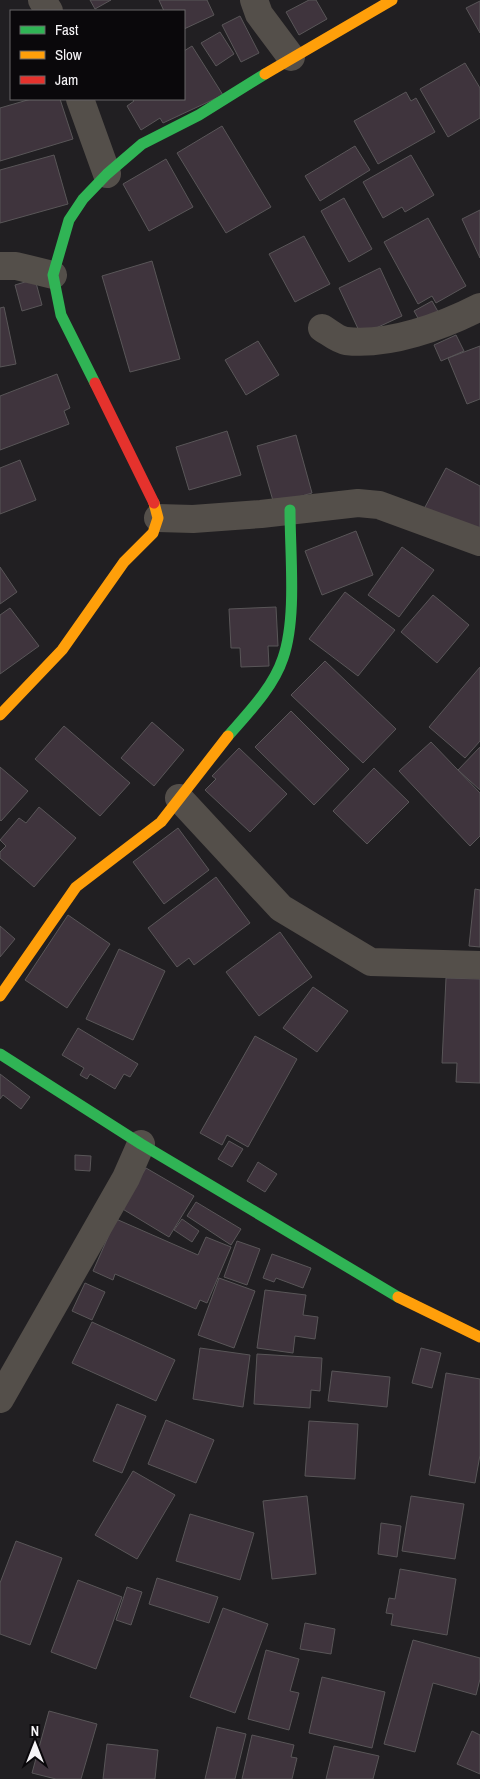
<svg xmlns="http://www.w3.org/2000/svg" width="480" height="1779" font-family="'Archivo Narrow',sans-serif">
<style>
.building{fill:#3f343d;stroke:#595658}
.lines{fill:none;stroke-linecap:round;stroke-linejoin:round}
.street{stroke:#544f4a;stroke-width:28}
.fast{stroke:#30b455;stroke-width:11}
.slow{stroke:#ff9f0a;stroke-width:11}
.jam{stroke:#e5322d;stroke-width:11}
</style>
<rect width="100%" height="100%" fill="#211f22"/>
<path class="building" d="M90,0H111L95,9Z
M159,0H207L214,15L184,29V11H164Z
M309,0H316L327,19L299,35L286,12Z
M480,1V33L466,8Z
M240,16L259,53L241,62L222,25Z
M220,32L234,54L216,66L201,43Z
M192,46L223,95L163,123L160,118L141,130L127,106L134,101L132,99H184V51Z
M465,63L480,88V118L448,137L420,89Z
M406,92L411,101L416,98L435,132L378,164L354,121Z
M31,99H60L73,139L0,161V108Z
M222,126L271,207L226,233L177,153Z
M355,146L370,170L320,201L305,176Z
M54,155L68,204L0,223V170Z
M411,155L434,195L405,212L402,207L383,218L363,182Z
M166,159L193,207L149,231L123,184Z
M344,198L372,249L349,262L321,211Z
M480,210V258L462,219Z
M428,218L466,286L436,303L432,296L418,304L384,242Z
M304,236L330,284L295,302L269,254Z
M152,261L180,359L130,372L102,276Z
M380,268L402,316L361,335L339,288Z
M35,279L42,305L22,311L15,285Z
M432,301L441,317L423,327L414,311Z
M4,307L16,364L0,367V308Z
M456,335L464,351L441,361L434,345Z
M258,341L279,375L246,395L225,360Z
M480,346V399L467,404L448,358Z
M57,374L70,408L64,411L69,424L0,450V396Z
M227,431L241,475L189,490L176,447Z
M296,435L312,493L274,504L257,446Z
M20,460L36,500L0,514V468Z
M446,468L480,486V538L424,509Z
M356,531L373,575L322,595L305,551Z
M402,547L434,570L399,617L368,595Z
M0,567L17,592L0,604Z
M345,592L395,630L358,676L309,639Z
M433,595L469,625L437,663L401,632Z
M276,607L278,646H268L269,666L241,667L240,648H231L229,609Z
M10,608L39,646L0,674V615Z
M325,661L396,729L363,763L291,695Z
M480,667V741L465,758L429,727Z
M291,711L349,769L314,805L255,747Z
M152,722L184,750L154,786L121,758Z
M64,726L130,783L100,816L35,759Z
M431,742L480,793V836L470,846L399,771Z
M480,747V790L458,770Z
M239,748L287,794L250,832L205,790L216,779L212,776Z
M0,767L28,791L1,821L0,820Z
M374,768L409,802L367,844L333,811Z
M39,807L76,838L34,887L0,858V852L6,846L0,840L19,818L26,823Z
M178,828L209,870L164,904L133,862Z
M216,877L250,923L194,965L189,958L177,967L148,928Z
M475,889L480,890V947L469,946Z
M68,915L110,944L67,1008L25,980Z
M0,926L15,939L0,957Z
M280,932L312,977L259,1016L226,972Z
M119,949L165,971L133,1040L86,1019Z
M446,978L480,979V1083L456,1082L457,1063H442Z
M313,987L348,1011L317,1052L283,1028Z
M78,1028L138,1064L130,1077L124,1074L115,1089L90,1074L87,1079L80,1075L84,1068L62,1055Z
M255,1036L297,1059L248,1147L227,1135L222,1145L200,1133Z
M0,1074L30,1097L21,1109L3,1095L0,1099Z
M229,1141L243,1149L232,1167L218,1159Z
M75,1155L91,1156L90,1171L75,1170Z
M258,1162L277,1174L265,1192L247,1181Z
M146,1168L194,1196L169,1237L121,1208Z
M196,1202L241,1229L231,1245L187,1216Z
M116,1219L198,1255L206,1237L231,1247L207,1303L200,1300L196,1309L115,1274L113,1280L93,1271Z
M182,1219L199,1231L192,1242L174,1230Z
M237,1241L260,1249L247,1285L224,1277Z
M272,1254L311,1268L303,1288L276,1278L274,1282L263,1278Z
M219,1278L255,1291L234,1348L198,1335Z
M85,1283L105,1292L92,1320L72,1311Z
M265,1290L306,1295L303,1315L318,1317L315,1339L295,1336L293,1353L257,1348Z
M92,1322L175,1360L156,1401L72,1363Z
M200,1348L250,1355L243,1407L193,1399Z
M421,1348L441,1353L432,1388L412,1383Z
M257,1354L322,1358L320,1391L311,1390L310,1408L254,1404Z
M332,1371L390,1377L387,1407L328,1401Z
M446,1373L480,1379V1455L475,1483L429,1475Z
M117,1404L146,1416L122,1473L93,1461Z
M166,1420L214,1440L196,1483L148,1464Z
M309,1421L358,1424L355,1479L305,1476Z
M133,1471L175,1495L137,1559L95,1535Z
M307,1496L316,1574L272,1579L263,1501Z
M411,1496L464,1504L455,1559L402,1551Z
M190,1514L254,1533L240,1580L176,1561Z
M381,1523L401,1526L397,1557L378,1554Z
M16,1541L62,1558L30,1645L0,1634V1583Z
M400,1569L456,1579L447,1635L391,1625L393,1614L386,1613L389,1598L395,1599Z
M157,1578L218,1597L209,1623L149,1604Z
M78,1580L122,1597L96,1669L51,1652Z
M127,1587L142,1592L131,1625L116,1620Z
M223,1608L268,1624L235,1713L190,1697Z
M305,1623L335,1629L331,1654L300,1649Z
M413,1640L480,1658V1679L476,1695L433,1683L415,1752L384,1744Z
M266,1650L299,1659L290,1691L299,1693L289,1730L248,1719Z
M322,1677L385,1692L372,1748L309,1733Z
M49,1711L97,1724L81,1779H56L32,1773Z
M217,1727L246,1734L235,1779H205Z
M472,1731L480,1735V1774L457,1764Z
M252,1735L294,1745L291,1757L297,1758L292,1779H242Z
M107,1744L158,1750L155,1779H103Z
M334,1746L379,1756L373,1779H326Z"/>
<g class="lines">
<path class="street" d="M42,0L49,11
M254,0L259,14L291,57
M80,99L107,174
M0,266H16L53,275
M322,328C329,332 338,340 346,341C389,346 443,326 480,307
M158,518L193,519L261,514L358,503L379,505L480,542
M179,798L281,908L371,962L480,965
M0,1399L126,1178L141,1144"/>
<path class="fast" d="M95,383L61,315L53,275L69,220L83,199L107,174L142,144L199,115L265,74
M228,736C248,713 273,688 283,658C297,618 290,554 290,510
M0,1054L141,1144L398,1297"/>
<path class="slow" d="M265,74L392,0
M0,715L62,650L124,562L153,533L158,518L154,503
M0,996L76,887L161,822L228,736
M398,1297L480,1337"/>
<path class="jam" d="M95,383L154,503"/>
</g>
<rect x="10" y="10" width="175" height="90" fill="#0a080b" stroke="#686669"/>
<rect x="20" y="26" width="25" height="8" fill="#30b455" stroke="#686669"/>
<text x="55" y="35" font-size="15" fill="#f6f4f7">Fast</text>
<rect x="20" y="51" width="25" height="8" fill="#ff9f0a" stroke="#686669"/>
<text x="55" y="60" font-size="15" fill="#f6f4f7">Slow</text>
<rect x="20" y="76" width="25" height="8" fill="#e5322d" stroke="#686669"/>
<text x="55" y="85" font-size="15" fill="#f6f4f7">Jam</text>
<g transform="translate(35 1744)" stroke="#0a080b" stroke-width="4" paint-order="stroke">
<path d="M0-4L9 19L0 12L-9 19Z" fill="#f6f4f7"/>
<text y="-8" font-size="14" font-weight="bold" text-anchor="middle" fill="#f6f4f7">N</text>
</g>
</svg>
